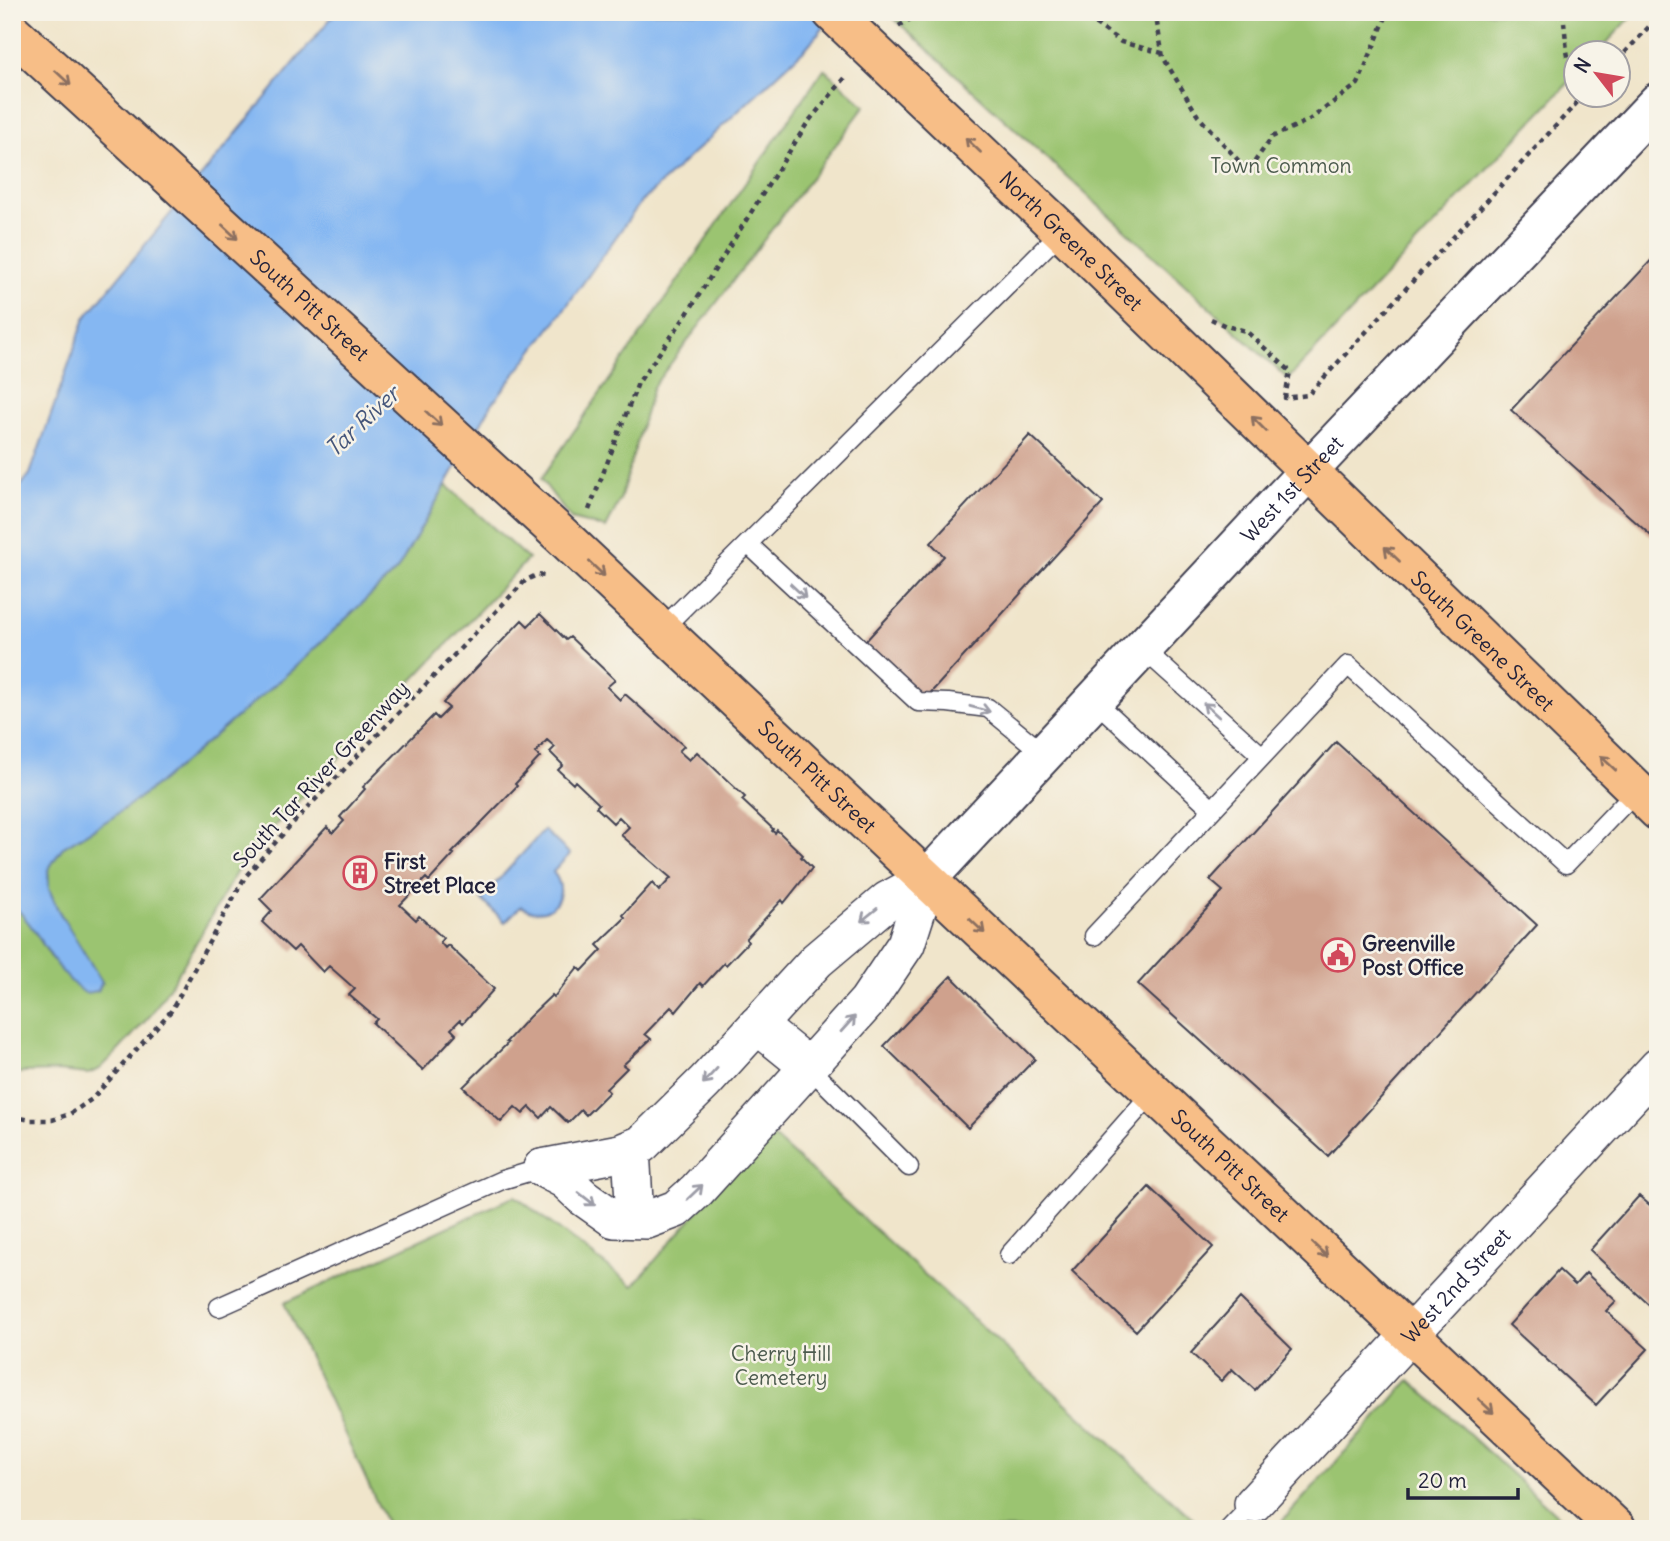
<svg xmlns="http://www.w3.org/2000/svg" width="1670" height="1541" font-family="Delius,sans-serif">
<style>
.green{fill:#9bc471;stroke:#5e7356;stroke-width:2}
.water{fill:#85b7f2;stroke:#546c96;stroke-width:2}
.building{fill:#cfa18d}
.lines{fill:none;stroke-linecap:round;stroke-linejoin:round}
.service-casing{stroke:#413f51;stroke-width:21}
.minor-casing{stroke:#413f51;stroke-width:40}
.tertiary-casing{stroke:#413f51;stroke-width:42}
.primary-casing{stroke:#413f51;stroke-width:42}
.path{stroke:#413f51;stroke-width:4.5;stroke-dasharray:5 5;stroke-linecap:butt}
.service{stroke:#fff;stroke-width:18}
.minor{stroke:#fff;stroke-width:37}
.tertiary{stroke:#fff;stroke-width:38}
.primary{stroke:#f7be87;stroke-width:38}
.oneway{stroke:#8c7061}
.oneway2{stroke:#9c9ca7}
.labels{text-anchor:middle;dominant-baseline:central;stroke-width:5;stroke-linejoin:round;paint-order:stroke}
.park-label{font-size:21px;fill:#4c5b4e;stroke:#f7f3e8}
.street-label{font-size:21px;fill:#22223b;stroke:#f7f3e8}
.poi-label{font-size:21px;font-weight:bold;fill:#22223b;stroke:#f7f3e8;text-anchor:start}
.water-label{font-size:23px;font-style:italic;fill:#45567b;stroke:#f7f3e8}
</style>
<rect width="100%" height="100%" fill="#f7f3e8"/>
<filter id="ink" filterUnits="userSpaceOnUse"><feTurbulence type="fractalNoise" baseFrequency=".0143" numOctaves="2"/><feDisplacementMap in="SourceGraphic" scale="14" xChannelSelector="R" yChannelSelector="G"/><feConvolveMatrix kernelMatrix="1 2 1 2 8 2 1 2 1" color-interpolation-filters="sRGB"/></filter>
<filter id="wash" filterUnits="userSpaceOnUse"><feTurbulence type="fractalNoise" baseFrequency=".00686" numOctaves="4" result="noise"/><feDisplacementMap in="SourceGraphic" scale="28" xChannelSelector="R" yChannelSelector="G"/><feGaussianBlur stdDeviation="1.57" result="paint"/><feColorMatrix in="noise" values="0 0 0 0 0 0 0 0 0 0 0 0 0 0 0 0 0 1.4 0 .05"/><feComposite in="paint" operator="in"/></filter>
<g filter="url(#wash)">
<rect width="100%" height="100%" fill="#f0e5cb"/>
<path class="green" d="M887,12H1636L1598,52H1576L1575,76L1288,379Z
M824,69L865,106L653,387L620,500L606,528L571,519L541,479Z
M446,485L528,559L245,857L181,969L151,1015L118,1051L100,1069L88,1074L58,1071L24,1072L12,1075V904L25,916L52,959L102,982L58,910L49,890L48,870L62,848L113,817L159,783L294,668L397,570Z
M767,1131L1204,1529H389L284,1303L515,1196L633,1286Z
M1410,1380L1572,1529H1275Z"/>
<path class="water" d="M336,12H836L806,48L641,202L558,318L492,404L397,570L294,668L159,783L113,817L62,848L48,870L49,889L58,910L102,982L98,991L85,993C52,971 41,931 12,904V497L30,474L85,318Z
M544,830L570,854L553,872C573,896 547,924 521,906L505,922L481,899Z"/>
<g id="blocks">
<path class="building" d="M1658,253V542L1511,410Z
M1030,435L1103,503L925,699L864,643L944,556L931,543Z
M540,614L566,640L570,637L615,680L607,687L620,700L625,694L684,746L679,751L689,760L697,752L745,797L742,800L773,829L772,831L775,833L777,830L803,855L801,857L812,868L784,903L782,900L746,939L748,942L726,965L724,963L703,986L700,983L676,1012L671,1007L645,1034L651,1039L623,1065L627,1068L606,1089L609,1092L586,1115L581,1110L568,1123L551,1107L541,1118L530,1107L523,1114L515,1107L501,1122L463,1087L508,1043L506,1042L529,1017L552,995L554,997L578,967L582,971L602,950L597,945L625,918L623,915L652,883L659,891L671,878L621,835L629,827L619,817L613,823L596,807L599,804L575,781L573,784L558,770L563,765L550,752L555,747L547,740L535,753L540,757L515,784L517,786L452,853L454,854L429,881L426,878L400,905L416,920L419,916L443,938L440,942L445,948L448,945L494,989L463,1023L460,1020L451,1029L456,1034L423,1070L373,1023L377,1019L349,995L355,989L329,966L323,972L298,946L293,951L262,922L272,911L260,899L327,827L333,833L344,821L340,817L365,789L363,787L434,715L438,719L449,708L443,703L522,620L528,626Z
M1336,742L1537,925L1328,1156L1138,984L1223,891L1210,880Z
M951,976L1035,1059L968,1128L884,1046Z
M1149,1187L1213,1247L1136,1331L1072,1271Z
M1639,1196L1658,1212V1313L1590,1250Z
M1559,1270L1575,1285L1586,1273L1616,1301L1606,1311L1648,1349L1596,1405L1509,1325Z
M1240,1298L1292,1349L1255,1390L1232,1369L1221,1381L1191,1353Z"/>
</g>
</g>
<g filter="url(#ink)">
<use href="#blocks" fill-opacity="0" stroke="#413f51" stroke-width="2"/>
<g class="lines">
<defs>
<path id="service" d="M748,544L918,702L948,703L988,708L1044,754
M661,630L1062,231
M1142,648L1262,756
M1094,700L1212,809
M1094,936L1348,665L1566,864L1637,790
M809,1067L909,1167
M1009,1255L1153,1092
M219,1307L502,1180L542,1168
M1229,1529L1253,1504"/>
<g id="minor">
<path d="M757,1025L809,1067"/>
<path d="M631,1149L635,1219"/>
<path d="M542,1168L565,1180L583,1197L614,1219L647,1220L676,1209L697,1190L867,1002L906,944L927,879"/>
<path d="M542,1168L620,1153L642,1144L705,1082L817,960L888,900L927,879"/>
<path id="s1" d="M1253,1504L1658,1067"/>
</g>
<g id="tertiary">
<path id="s2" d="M927,879L1278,503L1658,102"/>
</g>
<g id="primary">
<path id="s3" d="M832,12L1062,231L1658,811"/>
<path id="s4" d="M12,32L562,536L1617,1529"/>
</g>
</defs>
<use href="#service" class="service-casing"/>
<use href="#minor" class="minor-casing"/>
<use href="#tertiary" class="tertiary-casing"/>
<use href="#primary" class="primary-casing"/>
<path class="path" d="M1079,12L1121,42L1162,53
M1155,12L1163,57L1198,116L1248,171L1272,137L1309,120L1358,84L1388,12
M1563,12L1567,51L1577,102
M899,26L922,12
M1618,60L1658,17
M1211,319L1226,326L1246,331L1290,371L1285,398L1308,395L1585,94
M589,510L638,383L687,314L808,122L845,78
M12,1116L30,1120H52L70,1114L92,1099L171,1011L245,877L290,826L526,580L537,575L545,576"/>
<use href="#service" class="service"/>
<use href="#minor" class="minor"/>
<use href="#tertiary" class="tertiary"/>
<use href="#primary" class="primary"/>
</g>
<defs><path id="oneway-shaft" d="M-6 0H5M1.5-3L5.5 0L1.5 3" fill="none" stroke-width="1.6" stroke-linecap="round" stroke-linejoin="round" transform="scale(1.75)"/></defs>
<g class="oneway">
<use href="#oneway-shaft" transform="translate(63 78) rotate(43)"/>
<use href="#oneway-shaft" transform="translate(973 145) rotate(-136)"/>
<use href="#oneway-shaft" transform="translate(230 232) rotate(43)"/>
<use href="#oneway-shaft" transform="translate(434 419) rotate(43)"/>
<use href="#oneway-shaft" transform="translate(1259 424) rotate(-135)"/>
<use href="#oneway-shaft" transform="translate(1392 554) rotate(-136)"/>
<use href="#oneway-shaft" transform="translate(597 569) rotate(43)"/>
<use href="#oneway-shaft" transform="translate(1608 763) rotate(-137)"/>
<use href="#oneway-shaft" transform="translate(977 926) rotate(43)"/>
<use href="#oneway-shaft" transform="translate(1320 1250) rotate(43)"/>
<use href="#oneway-shaft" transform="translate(1486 1406) rotate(43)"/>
</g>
<g class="oneway2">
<use href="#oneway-shaft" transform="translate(798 591) rotate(43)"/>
<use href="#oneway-shaft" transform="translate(980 709) rotate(15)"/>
<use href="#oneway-shaft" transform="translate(1211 710) rotate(-138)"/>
<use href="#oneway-shaft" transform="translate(869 915) rotate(141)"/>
<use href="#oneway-shaft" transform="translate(848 1024) rotate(-48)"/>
<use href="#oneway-shaft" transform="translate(710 1076) rotate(133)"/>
<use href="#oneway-shaft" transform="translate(695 1192) rotate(-44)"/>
<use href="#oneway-shaft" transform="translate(587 1199) rotate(38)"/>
</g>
</g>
<defs>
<symbol id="building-ring" viewBox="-11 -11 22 22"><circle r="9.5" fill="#f7f3e8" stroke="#d1495b" stroke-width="1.5"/><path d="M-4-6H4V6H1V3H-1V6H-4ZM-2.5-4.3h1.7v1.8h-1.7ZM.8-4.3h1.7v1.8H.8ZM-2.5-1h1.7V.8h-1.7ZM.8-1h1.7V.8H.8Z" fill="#d1495b"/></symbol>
<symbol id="civic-ring" viewBox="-11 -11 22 22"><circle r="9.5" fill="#f7f3e8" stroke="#d1495b" stroke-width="1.5"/><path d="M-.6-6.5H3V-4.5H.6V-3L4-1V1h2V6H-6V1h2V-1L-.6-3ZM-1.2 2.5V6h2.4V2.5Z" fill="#d1495b"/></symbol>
</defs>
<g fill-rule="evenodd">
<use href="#building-ring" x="341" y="854" width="38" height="38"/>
<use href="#civic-ring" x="1319" y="936" width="38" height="38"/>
</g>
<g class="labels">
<g class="park-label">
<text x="1281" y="165">Town Common</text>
<text x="781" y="1353">Cherry Hill<tspan x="781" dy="24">Cemetery</tspan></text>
</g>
<g class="street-label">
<text stroke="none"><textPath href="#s3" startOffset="331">North Greene Street</textPath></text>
<text stroke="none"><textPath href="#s4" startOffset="404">South Pitt Street</textPath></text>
<text stroke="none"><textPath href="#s2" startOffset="534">West 1st Street</textPath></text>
<text stroke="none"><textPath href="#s3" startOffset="905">South Greene Street</textPath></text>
<text transform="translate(321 774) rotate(-47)">South Tar River Greenway</text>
<text stroke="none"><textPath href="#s4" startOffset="1097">South Pitt Street</textPath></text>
<text stroke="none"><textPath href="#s4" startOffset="1664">South Pitt Street</textPath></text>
<text stroke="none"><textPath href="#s1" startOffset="298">West 2nd Street</textPath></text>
</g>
<g class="poi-label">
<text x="384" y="861">First<tspan x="384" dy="24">Street Place</tspan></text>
<text x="1362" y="943">Greenville<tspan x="1362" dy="24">Post Office</tspan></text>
</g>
<g class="water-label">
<text transform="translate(362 421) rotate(-43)">Tar River</text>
</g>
</g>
<rect width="1670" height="1541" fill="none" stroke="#f7f3e8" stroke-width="42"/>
<g transform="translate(1597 74) rotate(301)"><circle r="33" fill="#f7f3e8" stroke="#a29fa3" stroke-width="2"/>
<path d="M0-5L12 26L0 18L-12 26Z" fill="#d1495b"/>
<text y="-10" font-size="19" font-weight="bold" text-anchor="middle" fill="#22223b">N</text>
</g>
<path d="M1408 1488v10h110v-10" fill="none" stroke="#22223b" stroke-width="3.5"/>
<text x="1418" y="1488" font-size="21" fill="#22223b" stroke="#f7f3e8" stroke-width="5" paint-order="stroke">20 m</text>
</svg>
